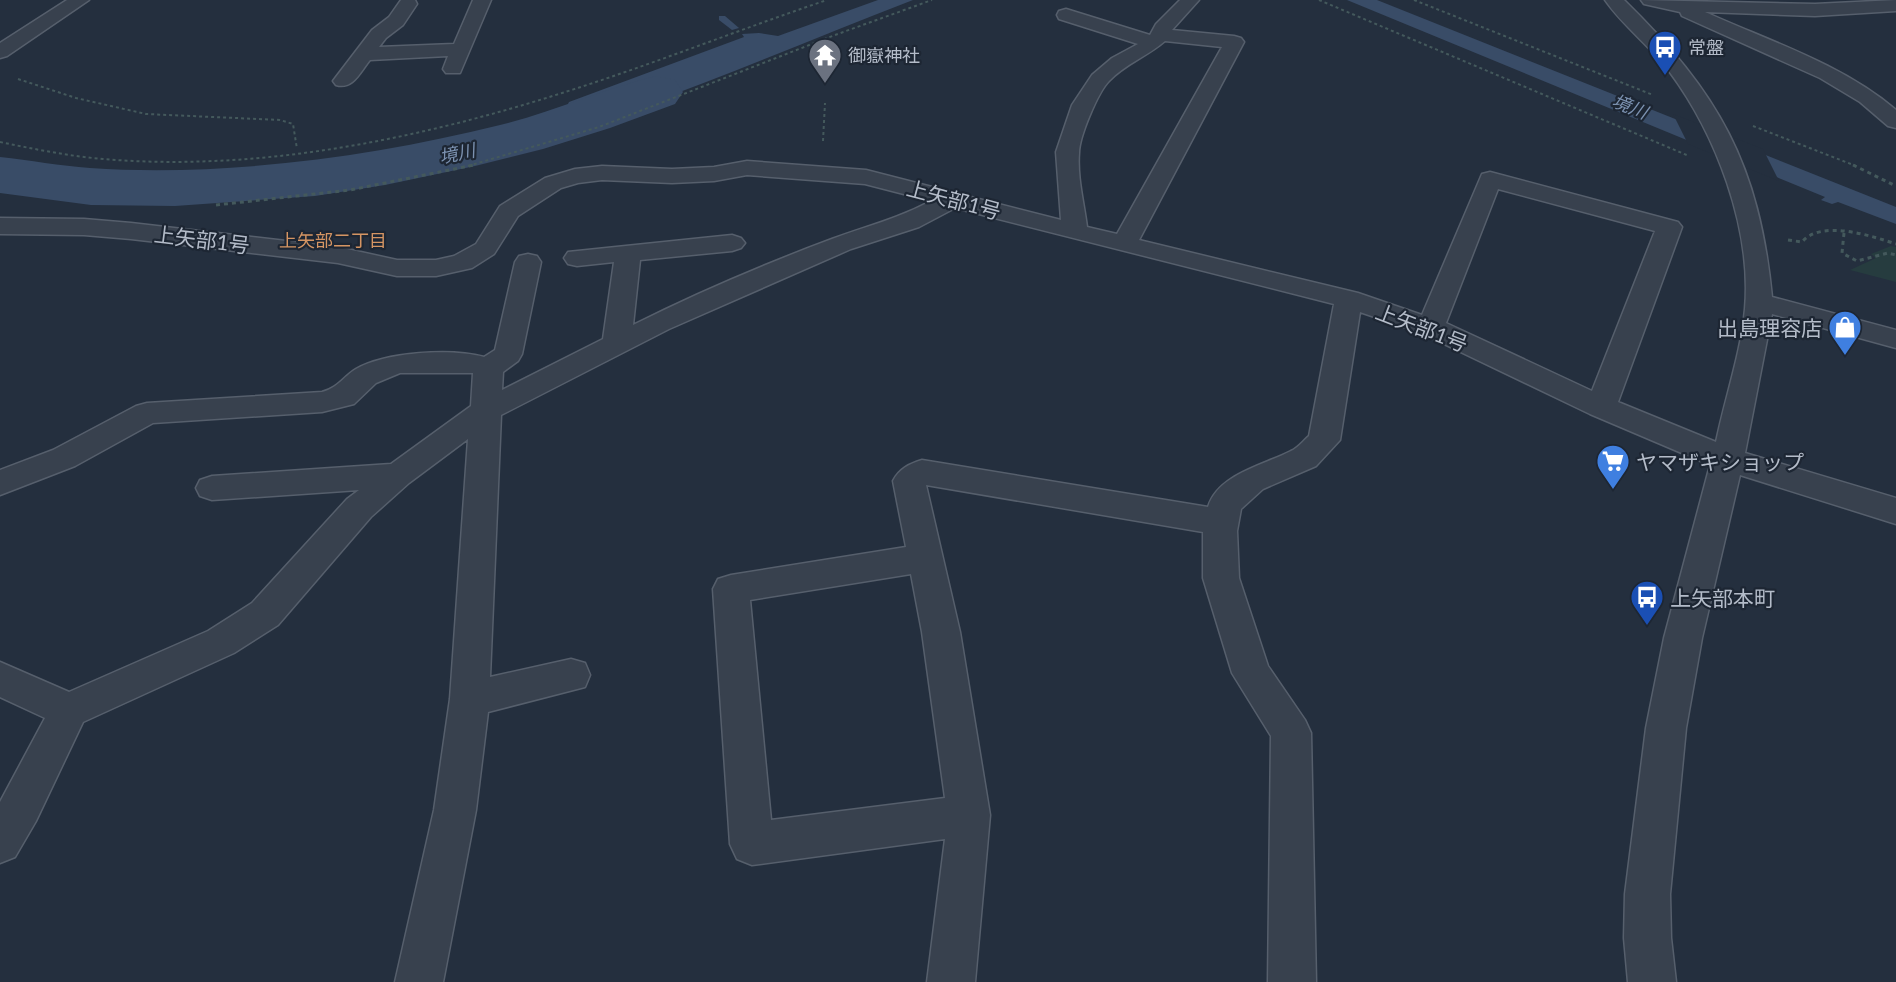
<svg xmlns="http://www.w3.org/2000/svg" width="1896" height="982" font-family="Lato,'Noto Sans JP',sans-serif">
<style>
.green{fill:#263c3f}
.water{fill:#394c67}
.pier{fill:#242f3e}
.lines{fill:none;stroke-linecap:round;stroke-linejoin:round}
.stream{fill:#394c67;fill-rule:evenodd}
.river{fill:#394c67;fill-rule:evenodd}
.minor-casing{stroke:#565f6c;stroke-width:3}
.path-far1{stroke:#44595c;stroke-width:2;stroke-dasharray:3 3;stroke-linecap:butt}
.path{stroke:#44595c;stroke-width:3;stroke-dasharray:4 4;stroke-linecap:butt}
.minor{fill:#38414e;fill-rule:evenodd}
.labels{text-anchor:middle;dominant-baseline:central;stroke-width:4.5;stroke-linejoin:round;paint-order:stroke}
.far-poi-label{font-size:18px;fill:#b4bcc9;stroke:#1d2633;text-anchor:start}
.far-water-label{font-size:18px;font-style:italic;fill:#7c92b1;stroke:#1d2633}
.far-neighbourhood-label{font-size:18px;fill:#d59563;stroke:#1d2633}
.street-label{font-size:21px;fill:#b4bcc9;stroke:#1d2633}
.poi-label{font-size:21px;fill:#b4bcc9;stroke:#1d2633;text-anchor:start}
</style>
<rect width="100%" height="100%" fill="#242f3e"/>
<path class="green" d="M1891,246L1896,247V282L1850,270L1876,258L1871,254Z"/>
<path class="water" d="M878,0H913C786,49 661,105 530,142L562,116L569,102L744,37L742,34L759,33L778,36Z
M1347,0H1377L1896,207V224L1838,202L1832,204L1821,200L1825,197Z"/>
<path class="pier" d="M1673,114L1763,149L1779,181L1688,144Z"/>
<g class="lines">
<path class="stream" d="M719,16H725L739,28L732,30L719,20Z"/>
<path class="river" d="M656,76L675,80L683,92L675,104L610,128L543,149L475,166L385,185L315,196L175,206L91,205L0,193V157C30,160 60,166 90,168C224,177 371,157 500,125C553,112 603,89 656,76Z"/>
<defs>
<path id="minor" d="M67,0H89L7,56L0,58V43Z
M401,0H415L417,4L403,25L386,38L379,47L454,44L473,0H491L460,73H446L443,69L448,56L370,60C360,72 353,90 336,85L333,81L336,77L372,30L389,17Z
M1180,0H1199L1172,30L1234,36L1241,38L1244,42L1139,240L1358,293L1422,315L1482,174L1490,172L1678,222L1682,227L1618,402L1716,442C1725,398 1741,353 1745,309C1752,228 1716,134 1669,71C1650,46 1622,25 1605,0H1624C1719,93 1759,164 1772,297L1896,330V348L1772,314L1745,453L1896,498V524L1740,475L1702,638L1686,728L1670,894L1671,938L1676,982H1628L1624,938L1625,894L1646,728L1664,638L1710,465L1590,414L1421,333L1360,312L1340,440L1316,466L1263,489L1241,509L1237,531L1239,578L1268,666L1305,720L1311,733L1316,982H1268L1271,736L1232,673L1203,578V532L926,485L960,632L990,815L975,982H927L945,839L752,865L737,859L730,844L713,589L718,579L731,575L906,547L893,481C899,469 909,464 922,460L1208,507C1218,474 1264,465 1291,451C1298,448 1303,441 1309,436L1334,304L955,208L919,227L851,249L669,329L501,415L490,677L571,659L585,663L590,675L585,687L488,712L476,810L443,982H395L434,810L450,699L468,439L409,483L371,517L278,625L234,653L83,722L36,821L15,857L0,863V802L45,718L0,697V662L69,692L208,631L252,603L347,499L359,490L212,500L200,496L196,488L200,480L212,476L391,464L471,406L473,373H400L376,383L354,404L322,412L153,423L75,466L0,495V470L53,450L136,406L147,403L322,392C338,388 343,377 356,369C386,352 451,348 484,357L495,350L515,262L519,256L528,254L537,256L541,262L522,354L518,361L503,372L502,390L603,339L614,262L577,266L568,264L564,258L568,252L732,235L741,238L745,243L741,248L732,251L640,260L633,325C697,293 765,264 832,239C867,226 897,219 931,201L865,184L747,175L714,181L672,183L602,180L578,183L561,188L518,216L494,254L472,268L436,276H397L338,263L131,239L84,235L0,234V218L84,219L131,223L338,247L397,260H436L454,256L476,244L500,206L545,178L575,169L602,166L672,169L714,167L747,161L866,170L1061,220L1056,152L1072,105L1092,75L1112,58L1138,44L1059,19L1057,15L1059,11L1066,9L1150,35L1156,24ZM1165,41L1222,47L1117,234L1087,227C1084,203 1077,177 1079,153C1079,137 1098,92 1109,81C1125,64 1148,56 1165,41ZM1498,189L1655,231L1592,391L1446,323ZM911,574L922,632L945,798L771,820L750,600Z
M1641,0L1815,4L1896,0V11L1815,16L1705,12C1769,41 1842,64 1896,110V128L1888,126L1860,102L1820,78L1682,16L1680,12L1644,4Z"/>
</defs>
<use href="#minor" class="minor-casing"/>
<path class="path-far1" d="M1319,0L1689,156
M1414,0L1653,95
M18,79L76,98L146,114L280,120L293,124L297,149
M1753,126L1856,166
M823,141L825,103
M0,142C34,149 68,156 103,159C257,172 415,140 562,93C651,65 738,30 827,0
M468,166L599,127L835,35L932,0"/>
<path class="path" d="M1853,165L1896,186
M216,205L350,190L474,165
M1844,233L1842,253L1857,261L1888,253L1896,255
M1788,240L1802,242C1821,219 1872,236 1896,244"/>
<use href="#minor" class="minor"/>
</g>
<defs>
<symbol id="bus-pin" viewBox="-11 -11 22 30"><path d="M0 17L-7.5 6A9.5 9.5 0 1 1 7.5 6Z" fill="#1a4fb4" stroke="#1d2633"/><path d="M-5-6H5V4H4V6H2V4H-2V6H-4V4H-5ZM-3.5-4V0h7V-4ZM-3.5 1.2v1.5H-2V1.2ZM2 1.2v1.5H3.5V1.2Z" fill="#fff"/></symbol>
<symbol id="temple-pin" viewBox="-11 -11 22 30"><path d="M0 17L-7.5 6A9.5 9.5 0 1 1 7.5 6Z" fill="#6b7280" stroke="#1d2633"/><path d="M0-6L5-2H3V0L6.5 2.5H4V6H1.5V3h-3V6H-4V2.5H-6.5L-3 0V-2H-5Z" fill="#fff"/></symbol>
<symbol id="shop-pin" viewBox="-11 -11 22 30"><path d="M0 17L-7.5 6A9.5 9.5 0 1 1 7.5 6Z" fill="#3f7fe0" stroke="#1d2633"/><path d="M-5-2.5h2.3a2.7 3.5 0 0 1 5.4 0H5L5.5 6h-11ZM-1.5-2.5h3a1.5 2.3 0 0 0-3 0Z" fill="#fff"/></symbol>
<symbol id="supermarket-pin" viewBox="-11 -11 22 30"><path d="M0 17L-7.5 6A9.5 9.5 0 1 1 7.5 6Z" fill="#3f7fe0" stroke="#1d2633"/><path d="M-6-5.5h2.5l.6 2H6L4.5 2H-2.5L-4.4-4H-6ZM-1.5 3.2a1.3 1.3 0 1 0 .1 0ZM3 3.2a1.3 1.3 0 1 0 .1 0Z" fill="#fff"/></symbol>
</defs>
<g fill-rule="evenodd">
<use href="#bus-pin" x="1646" y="28" width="38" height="52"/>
<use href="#temple-pin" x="806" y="36" width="38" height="52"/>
<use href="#shop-pin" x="1826" y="308" width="38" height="52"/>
<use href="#supermarket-pin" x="1594" y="442" width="38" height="52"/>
<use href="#bus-pin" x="1628" y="578" width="38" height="52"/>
</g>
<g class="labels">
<g class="far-poi-label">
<text x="1688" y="47">常盤</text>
<text x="848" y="55">御嶽神社</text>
</g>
<g class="far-water-label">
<text transform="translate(1630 106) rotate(22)">境川</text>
<text transform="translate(457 153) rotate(-12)">境川</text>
</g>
<g class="far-neighbourhood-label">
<text x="333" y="240">上矢部二丁目</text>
</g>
<g class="street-label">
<text transform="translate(954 199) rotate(15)">上矢部1号</text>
<text transform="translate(202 239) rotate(7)">上矢部1号</text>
<text transform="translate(1422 327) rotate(21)">上矢部1号</text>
</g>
<g class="poi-label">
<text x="1822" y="327" text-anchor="end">出島理容店</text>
<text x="1636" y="461">ヤマザキショップ</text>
<text x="1670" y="597">上矢部本町</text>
</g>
</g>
</svg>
